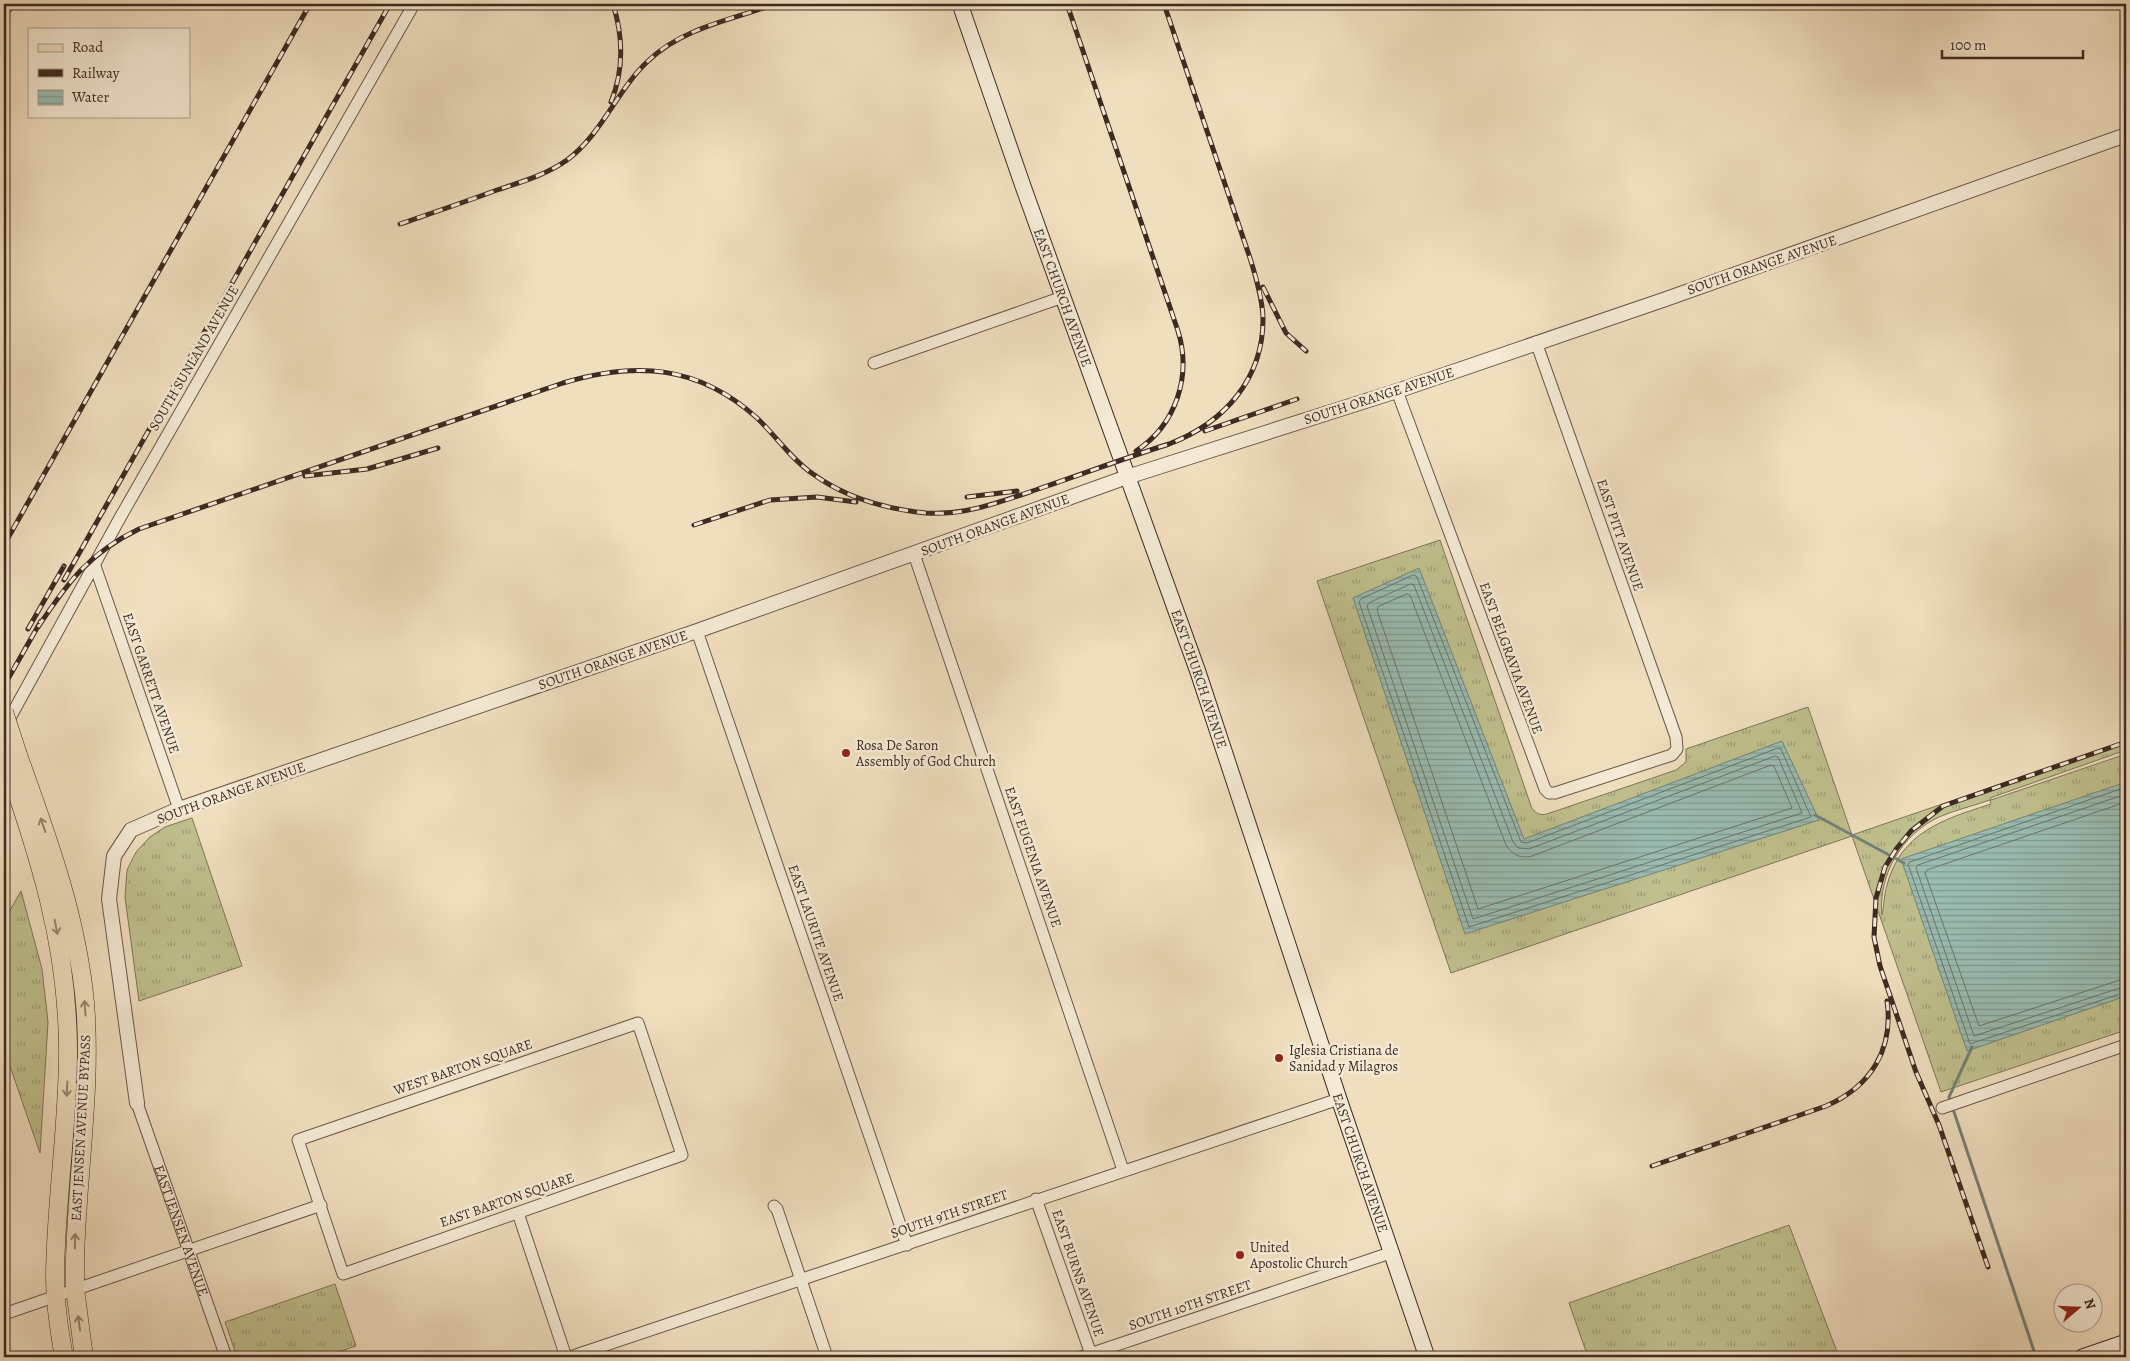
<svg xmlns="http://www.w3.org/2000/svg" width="2130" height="1361" font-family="Alegreya,serif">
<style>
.grass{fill:url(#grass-tufts);stroke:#7f7558;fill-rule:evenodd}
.water{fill:url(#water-rules);stroke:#758278}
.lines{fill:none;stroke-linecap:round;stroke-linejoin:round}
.shore{stroke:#6c746a;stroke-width:1}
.stream{stroke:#758278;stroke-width:3}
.minor-casing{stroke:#6a5749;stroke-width:13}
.tertiary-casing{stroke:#6a5749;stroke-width:16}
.secondary-casing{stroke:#3e2a22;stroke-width:17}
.primary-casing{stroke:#3e2a22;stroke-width:19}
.minor{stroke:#f5ead5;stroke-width:11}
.tertiary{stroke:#f5ead5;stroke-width:14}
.secondary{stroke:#f5ead5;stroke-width:15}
.primary{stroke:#f0dfbf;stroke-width:18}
.rail-casing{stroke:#3e2a22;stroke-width:5}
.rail{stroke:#f5ead5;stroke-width:3;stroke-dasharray:9;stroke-linecap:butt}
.primary-bridge-casing{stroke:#3e2a22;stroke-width:19;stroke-linecap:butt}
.primary-bridge{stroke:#f0dfbf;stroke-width:18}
.oneway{stroke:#978470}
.poi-dot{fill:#8f2418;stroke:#f5ead5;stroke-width:2}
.labels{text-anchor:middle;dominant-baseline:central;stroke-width:5;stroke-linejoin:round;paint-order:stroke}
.street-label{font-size:14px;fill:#3e2a22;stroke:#f5ead5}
.poi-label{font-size:14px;fill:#3e2a22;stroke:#f5ead5;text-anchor:start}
</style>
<defs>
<pattern id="grass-tufts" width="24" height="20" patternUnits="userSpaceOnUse" patternTransform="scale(1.25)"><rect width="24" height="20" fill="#c0c08e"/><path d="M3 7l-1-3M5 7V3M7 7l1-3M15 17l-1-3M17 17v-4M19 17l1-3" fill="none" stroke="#9d9c74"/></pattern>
<pattern id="water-rules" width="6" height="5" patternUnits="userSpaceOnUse" patternTransform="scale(1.25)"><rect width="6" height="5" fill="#9abdb2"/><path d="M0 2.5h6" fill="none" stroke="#7f9a90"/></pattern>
</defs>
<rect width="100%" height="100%" fill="#f0dfbf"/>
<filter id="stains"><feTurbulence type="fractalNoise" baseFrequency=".004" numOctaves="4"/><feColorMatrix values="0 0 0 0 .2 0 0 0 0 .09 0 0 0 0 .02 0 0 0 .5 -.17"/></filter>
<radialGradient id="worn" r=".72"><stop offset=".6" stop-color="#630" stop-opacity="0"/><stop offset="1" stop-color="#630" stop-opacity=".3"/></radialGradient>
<path class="grass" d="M1440,540L1531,806C1534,813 1540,816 1547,814L1676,770L1686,762V749L1808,707L1852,835L2126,741V750L1990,798L1991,800L2126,754V1030L1941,1092L1852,836L1451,973L1317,581ZM1990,800L1991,804C1944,819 1901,832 1887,885C1884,895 1884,907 1882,915C1878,875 1902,834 1939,817C1955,810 1973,806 1990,800Z
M192,818L242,966L139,1001L125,897L127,870L136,852L150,837L165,827Z
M21,891L42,969L48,1022L40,1153L4,1049V921Z
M1789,1225L1839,1357H1588L1569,1303Z
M335,1284L356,1346L323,1357H237L225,1322Z"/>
<path class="water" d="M1419,568L1524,839L1782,741L1819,820L1465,934L1353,598Z
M2126,782V996L1967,1051L1901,859Z"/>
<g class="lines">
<path class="shore" d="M1414,575L1417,577L1521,842L1527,843L1778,748L1781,749L1811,817L1469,927L1359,602L1361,599Z
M1411,584L1414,585L1513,842L1518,848L1529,849L1775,756L1778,757L1802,813L1473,919L1367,606L1369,603Z
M1407,594L1410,595L1506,845C1512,855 1521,859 1532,856L1771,765L1774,766L1792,808L1478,909L1377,610L1378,607Z
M2126,787L1910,862L1908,864L1970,1044L2126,992
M2126,794L1918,865L1916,868L1974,1036L2126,986
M2126,802L1927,870L1925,873L1979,1026L2126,978"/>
<path class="stream" d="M1815,815L1904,863
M1972,1047L1949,1097L2036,1357"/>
<defs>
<g id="minor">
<path d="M874,363L1063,297"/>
<path d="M1397,391L1545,789L1549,793H1555L1672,755L1677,749L1676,737L1536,342"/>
<path d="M914,554L1123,1170"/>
<path d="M95,566L179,809"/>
<path d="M697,631L907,1245"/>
<path d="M6,725L121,516L414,4"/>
<path d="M638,1023L682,1155L343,1274L298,1140Z"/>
<path id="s1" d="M137,1103L226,1357"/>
<path d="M1942,1108L2126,1045"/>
<path d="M1036,1199L1092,1357"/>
<path d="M774,1206L777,1209L827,1357"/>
<path d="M518,1213L566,1357"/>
<path d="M4,1314L321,1205"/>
<path d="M570,1357L1339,1099"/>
<path d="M1081,1357L1393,1252"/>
</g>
<path id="tertiary" d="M137,1103L109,899L114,856L131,830L179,809L697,631L1127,477L1397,391L1666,299L2126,135"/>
<g id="secondary">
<path id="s2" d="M960,4L1024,189L1198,672L1339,1099L1427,1357"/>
<path d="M2082,1357L2126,1342"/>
</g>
<path id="primary" d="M4,6L5,4
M4,755C39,857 68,943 68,1052C68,1126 56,1200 55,1275C55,1302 59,1330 64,1357
M18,755C47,836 77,916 85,1003C92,1088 77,1174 75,1260V1289L84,1357"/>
</defs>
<use href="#minor" class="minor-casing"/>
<use href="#tertiary" class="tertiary-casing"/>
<use href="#secondary" class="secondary-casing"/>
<use href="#primary" class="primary-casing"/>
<use href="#minor" class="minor"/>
<use href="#tertiary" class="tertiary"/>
<use href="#secondary" class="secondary"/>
<use href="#primary" class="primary"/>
<defs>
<path id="rail" d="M1067,4L1178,331C1192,376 1176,425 1136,451
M611,102C624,70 623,36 613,4
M400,224C432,213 465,202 497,190C521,182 546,175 567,160C602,134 617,90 648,61C682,28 733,19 776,4
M1263,287L1286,333L1306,351
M1205,431L1297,399
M305,476L367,469L438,448
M967,497L1017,491
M694,525L770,500L817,497L856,502
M4,545L310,4
M64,580L390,4
M38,627C68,582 89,553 139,529L563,383C636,361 698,365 757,418C776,436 791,459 813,474C846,498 886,509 926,513C968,516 1008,499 1047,486C1088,472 1128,457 1169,444C1224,423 1264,379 1263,317C1262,297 1256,277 1250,258L1164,4
M28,629L64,566
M4,686L41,621
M1652,1166L1826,1106C1870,1087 1894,1050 1887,1001
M1988,1267L1939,1125L1916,1072L1880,966L1874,937L1876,898L1885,867L1897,848L1911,831L1943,806L2126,742"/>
</defs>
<use href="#rail" class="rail-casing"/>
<use href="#rail" class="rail"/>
<defs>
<path id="primary-bridge" d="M4,712L18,755"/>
</defs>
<use href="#primary-bridge" class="primary-bridge-casing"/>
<use href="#primary-bridge" class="primary-bridge"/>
</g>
<defs><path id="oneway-shaft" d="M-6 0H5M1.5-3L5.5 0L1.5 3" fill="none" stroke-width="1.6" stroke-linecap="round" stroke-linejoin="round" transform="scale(1.25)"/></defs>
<g class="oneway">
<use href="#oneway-shaft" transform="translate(43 825) rotate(-109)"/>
<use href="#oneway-shaft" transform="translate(56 927) rotate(79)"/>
<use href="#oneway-shaft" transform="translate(85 1008) rotate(-94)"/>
<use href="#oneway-shaft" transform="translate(67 1089) rotate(93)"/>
<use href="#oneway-shaft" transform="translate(75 1241) rotate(-89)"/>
<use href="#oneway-shaft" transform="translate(79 1323) rotate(-98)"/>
</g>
<g class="poi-dot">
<circle cx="846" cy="753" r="5"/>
<circle cx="1279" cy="1058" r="5"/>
<circle cx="1240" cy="1255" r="5"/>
</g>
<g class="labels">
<g class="street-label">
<text transform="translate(1762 265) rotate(-19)">SOUTH ORANGE AVENUE</text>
<text stroke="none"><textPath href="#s2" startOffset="311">EAST CHURCH AVENUE</textPath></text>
<text transform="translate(194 358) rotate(-60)">SOUTH SUNLAND AVENUE</text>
<text transform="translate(1379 396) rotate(-18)">SOUTH ORANGE AVENUE</text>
<text transform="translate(995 525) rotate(-20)">SOUTH ORANGE AVENUE</text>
<text transform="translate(1620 535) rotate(71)">EAST PITT AVENUE</text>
<text transform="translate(1511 658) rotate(70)">EAST BELGRAVIA AVENUE</text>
<text transform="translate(613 660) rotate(-19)">SOUTH ORANGE AVENUE</text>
<text stroke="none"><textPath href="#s2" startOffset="716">EAST CHURCH AVENUE</textPath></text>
<text transform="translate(151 683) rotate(71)">EAST GARRETT AVENUE</text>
<text transform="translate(231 793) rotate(-20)">SOUTH ORANGE AVENUE</text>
<text transform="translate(1033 857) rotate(71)">EAST EUGENIA AVENUE</text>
<text transform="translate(816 933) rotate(71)">EAST LAURITE AVENUE</text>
<text transform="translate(463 1067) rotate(-19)">WEST BARTON SQUARE</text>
<text transform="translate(81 1128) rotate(-87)">EAST JENSEN AVENUE BYPASS</text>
<text stroke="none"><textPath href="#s2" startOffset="1226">EAST CHURCH AVENUE</textPath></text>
<text transform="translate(507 1200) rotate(-19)">EAST BARTON SQUARE</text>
<text transform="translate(949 1214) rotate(-19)">SOUTH 9TH STREET</text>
<text stroke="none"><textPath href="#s1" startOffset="135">EAST JENSEN AVENUE</textPath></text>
<text transform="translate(1078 1273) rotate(71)">EAST BURNS AVENUE</text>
<text transform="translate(1190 1305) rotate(-19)">SOUTH 10TH STREET</text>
</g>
<g class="poi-label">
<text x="856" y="745">Rosa De Saron<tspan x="856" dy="16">Assembly of God Church</tspan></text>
<text x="1289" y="1050">Iglesia Cristiana de<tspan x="1289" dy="16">Sanidad y Milagros</tspan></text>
<text x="1250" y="1247">United<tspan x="1250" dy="16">Apostolic Church</tspan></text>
</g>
</g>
<rect width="2130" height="1361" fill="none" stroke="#f0dfbf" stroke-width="20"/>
<rect x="5" y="5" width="2120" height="1351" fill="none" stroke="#3e2a22" stroke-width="2.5"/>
<rect x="10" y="10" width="2110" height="1341" fill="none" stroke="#3e2a22"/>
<rect x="28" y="28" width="162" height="90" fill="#f5ead5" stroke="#ac9d8d"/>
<rect x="38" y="44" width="25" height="8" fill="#f0dfbf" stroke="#ac9d8d"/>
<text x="72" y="52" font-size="15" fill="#3e2a22">Road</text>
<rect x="38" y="69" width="25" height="8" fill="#3e2a22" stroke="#ac9d8d"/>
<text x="72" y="78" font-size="15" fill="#3e2a22">Railway</text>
<rect x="38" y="90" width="25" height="15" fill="url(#water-rules)" stroke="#ac9d8d"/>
<text x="72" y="102" font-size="15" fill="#3e2a22">Water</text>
<g transform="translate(2078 1308) rotate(71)"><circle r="24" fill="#f5ead5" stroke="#ac9d8d"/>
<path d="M0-4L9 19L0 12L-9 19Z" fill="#8f2418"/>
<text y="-8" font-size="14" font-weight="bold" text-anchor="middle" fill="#3e2a22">N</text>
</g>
<path d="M1942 50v8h141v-8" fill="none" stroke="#3e2a22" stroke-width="2.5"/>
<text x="1950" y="50" font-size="15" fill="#3e2a22" stroke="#f5ead5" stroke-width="4" paint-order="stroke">100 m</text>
<rect width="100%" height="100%" filter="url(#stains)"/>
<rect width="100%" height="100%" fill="url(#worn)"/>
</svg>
